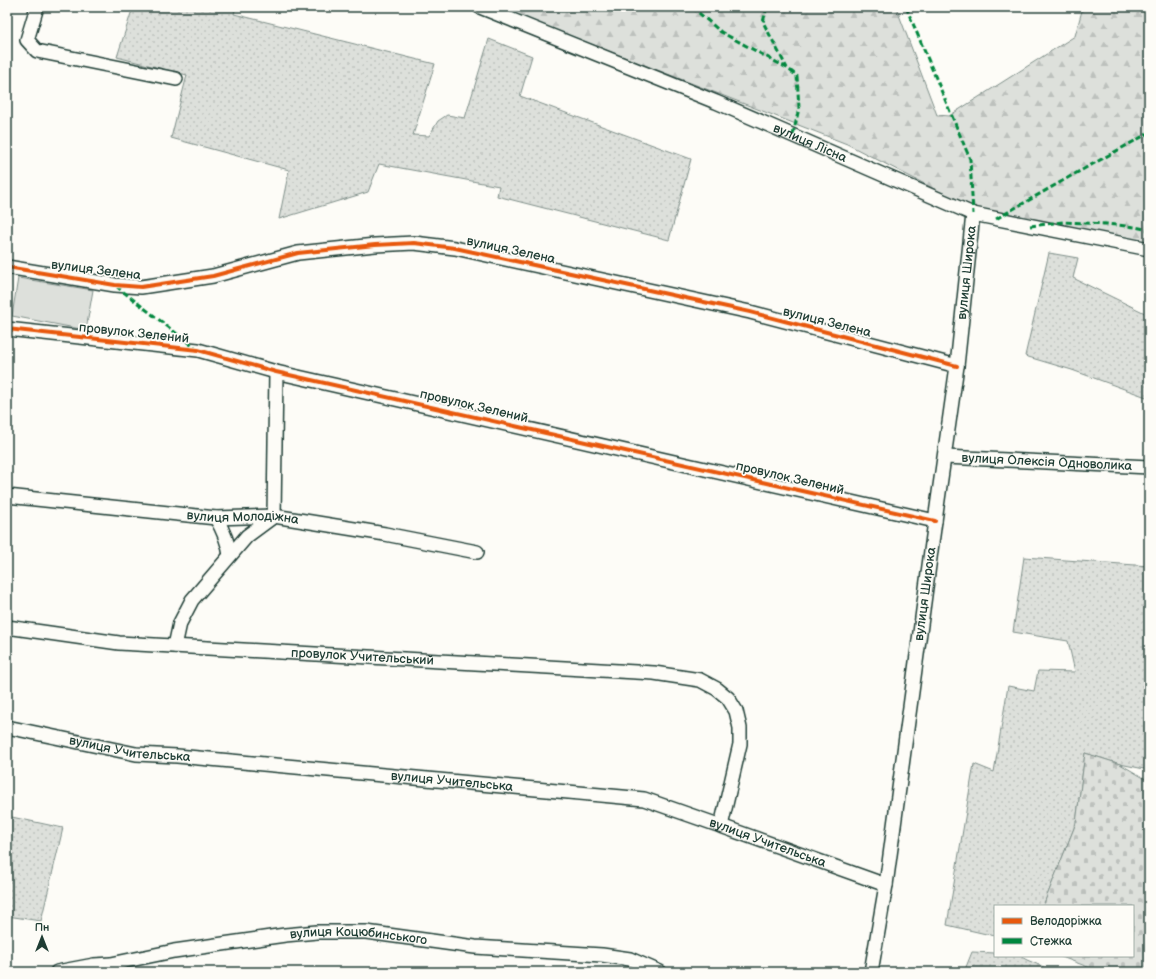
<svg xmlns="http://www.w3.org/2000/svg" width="1156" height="979" font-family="'Balsamiq Sans',sans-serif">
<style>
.green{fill:url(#green-dots);stroke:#7e8e88}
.forest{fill:url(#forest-firs);stroke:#7e8e88}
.cemetery{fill:url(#cemetery-stones);stroke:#7e8e88}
.pitch{fill:#dde0db;stroke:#7e8e88}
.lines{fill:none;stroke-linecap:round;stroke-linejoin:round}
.street-casing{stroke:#1f3d34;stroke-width:16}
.street{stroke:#fdfcf7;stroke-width:13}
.quiet{stroke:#00873e;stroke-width:3;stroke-dasharray:6 3;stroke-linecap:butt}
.cycleway-casing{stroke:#fdfcf7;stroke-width:6}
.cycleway{stroke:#e8590c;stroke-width:4}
.labels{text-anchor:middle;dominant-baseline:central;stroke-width:3.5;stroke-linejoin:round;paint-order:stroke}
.street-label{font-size:13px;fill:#1f3d34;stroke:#fdfcf7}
</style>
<defs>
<pattern id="green-dots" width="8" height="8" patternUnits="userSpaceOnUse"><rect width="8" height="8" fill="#dde0db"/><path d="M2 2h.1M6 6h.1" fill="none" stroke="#bdc1bd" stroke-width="1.8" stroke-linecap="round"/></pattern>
<pattern id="forest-firs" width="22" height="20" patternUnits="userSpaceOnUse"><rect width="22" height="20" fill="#dde0db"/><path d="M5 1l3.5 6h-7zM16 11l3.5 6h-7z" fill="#bdc1bd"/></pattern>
<pattern id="cemetery-stones" width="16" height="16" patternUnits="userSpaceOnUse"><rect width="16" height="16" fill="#dde0db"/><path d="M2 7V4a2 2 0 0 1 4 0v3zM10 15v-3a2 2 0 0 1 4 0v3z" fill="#bdc1bd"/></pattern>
</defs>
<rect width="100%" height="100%" fill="#fdfcf7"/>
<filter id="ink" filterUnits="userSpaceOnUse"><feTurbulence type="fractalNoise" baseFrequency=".025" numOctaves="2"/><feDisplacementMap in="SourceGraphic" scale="8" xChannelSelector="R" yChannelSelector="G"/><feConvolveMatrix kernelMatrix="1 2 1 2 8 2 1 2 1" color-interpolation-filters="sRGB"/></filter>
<g filter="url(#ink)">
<path class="green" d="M133,7H236L234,14L435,64L413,135L429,136L438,121L447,115L465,118L489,39L532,56L520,96L691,159L669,240L497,196L499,186L379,164L368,192L279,219L289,170L171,138L187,75L117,57Z
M1049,253L1078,258L1073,278L1149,315V398L1072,370L1025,356Z
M1024,557L1149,566V770L1120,764L1085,753L1076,823L1043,906H995V936L947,925L974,764L994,772L1008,686L1034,691L1038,671L1075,672L1068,641L1013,632Z
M7,816L63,828L41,921L7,916Z
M972,952L995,953V956H1020L1027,960L1056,972H964Z"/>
<path class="forest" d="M496,7H896L937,115L949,116L1075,36L1083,7H1149V243L975,210L847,144Z"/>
<path class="cemetery" d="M1085,753L1120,764L1149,781V972H1101L1059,956H1133V906H1043L1076,823Z"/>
<path class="pitch" d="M18,278L93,290L86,330L12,316Z"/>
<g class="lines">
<defs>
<g id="street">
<path d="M37,7L27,40L37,51L176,79"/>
<path id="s1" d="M480,7L716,102L973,214L1149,249"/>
<path d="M7,267L115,285L141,287L213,276L298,253L375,245L414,243L455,248L750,312L957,366"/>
<path d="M7,329L198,350L276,372L935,521"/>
<path id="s2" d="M945,457L1149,467"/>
<path id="s3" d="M7,496L216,518L274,516L385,534L477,552"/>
<path d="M216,518C223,530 228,541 230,555"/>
<path id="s4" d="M7,627L119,643L654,673L700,680L717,689L728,698L736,711L740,728V744L721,826"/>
<path d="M175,646L180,623L192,600L247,536L274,516L276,372"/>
<path id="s5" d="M7,727L136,754L177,756L644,799L721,826L886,885"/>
<path id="s6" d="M57,972L94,965L111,964L174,951L285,935L317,932H366L475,947L602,955L630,959L660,972"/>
<path id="s7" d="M871,972L886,885L935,521L957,366L973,214"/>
</g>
</defs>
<use href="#street" class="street-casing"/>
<use href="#street" class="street"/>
<path class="quiet" d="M692,7L721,32L787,68L797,76L799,108L793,135
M767,7L763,22L787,68
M906,7L970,159L973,214
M996,219L1071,176L1149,133
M1030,226L1063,222L1107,224L1135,227L1149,230
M116,286L195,348"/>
<defs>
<path id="cycleway" d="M7,267L115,285L141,287L213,276L298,253L375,245L414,243L455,248L750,312L957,366
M7,329L198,350L276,372L935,521"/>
</defs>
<use href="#cycleway" class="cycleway-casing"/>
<use href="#cycleway" class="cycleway"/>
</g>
</g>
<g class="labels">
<g class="street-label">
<text stroke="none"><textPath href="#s1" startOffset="357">вулиця Лісна</textPath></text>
<text transform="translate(511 250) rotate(12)">вулиця Зелена</text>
<text transform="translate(96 270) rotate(7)">вулиця Зелена</text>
<text stroke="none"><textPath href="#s7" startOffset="706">вулиця Широка</textPath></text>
<text transform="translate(827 322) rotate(14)">вулиця Зелена</text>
<text transform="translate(134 333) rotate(6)">провулок Зелений</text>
<text transform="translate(474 406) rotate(13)">провулок Зелений</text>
<text stroke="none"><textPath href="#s2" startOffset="102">вулиця Олексія Одноволика</textPath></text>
<text transform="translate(790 478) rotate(13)">провулок Зелений</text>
<text stroke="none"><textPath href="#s3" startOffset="237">вулиця Молодіжна</textPath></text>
<text stroke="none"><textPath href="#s7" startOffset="382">вулиця Широка</textPath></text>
<text stroke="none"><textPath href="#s4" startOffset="357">провулок Учительський</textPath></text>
<text stroke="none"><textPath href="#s5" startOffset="125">вулиця Учительська</textPath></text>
<text stroke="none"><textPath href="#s5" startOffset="449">вулиця Учительська</textPath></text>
<text stroke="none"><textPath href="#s5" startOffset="773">вулиця Учительська</textPath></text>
<text stroke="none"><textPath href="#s6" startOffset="305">вулиця Коцюбинського</textPath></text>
</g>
</g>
<rect width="1156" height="979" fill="none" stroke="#fdfcf7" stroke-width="24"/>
<rect x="12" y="12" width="1132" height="955" fill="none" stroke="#1f3d34" stroke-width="1.5" filter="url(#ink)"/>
<rect x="994" y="905" width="140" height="52" fill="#fdfcf7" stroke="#a4b0a9"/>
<rect x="1002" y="918" width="20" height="6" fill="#e8590c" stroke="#a4b0a9"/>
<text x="1030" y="925" font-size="12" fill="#1f3d34">Велодоріжка</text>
<rect x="1002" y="938" width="20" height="6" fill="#00873e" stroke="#a4b0a9"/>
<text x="1030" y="945" font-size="12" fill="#1f3d34">Стежка</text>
<g transform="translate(42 937)" stroke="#fdfcf7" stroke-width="3" paint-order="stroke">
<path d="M0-3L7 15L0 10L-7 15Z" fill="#1f3d34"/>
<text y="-6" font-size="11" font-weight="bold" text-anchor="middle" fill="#1f3d34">Пн</text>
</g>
</svg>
